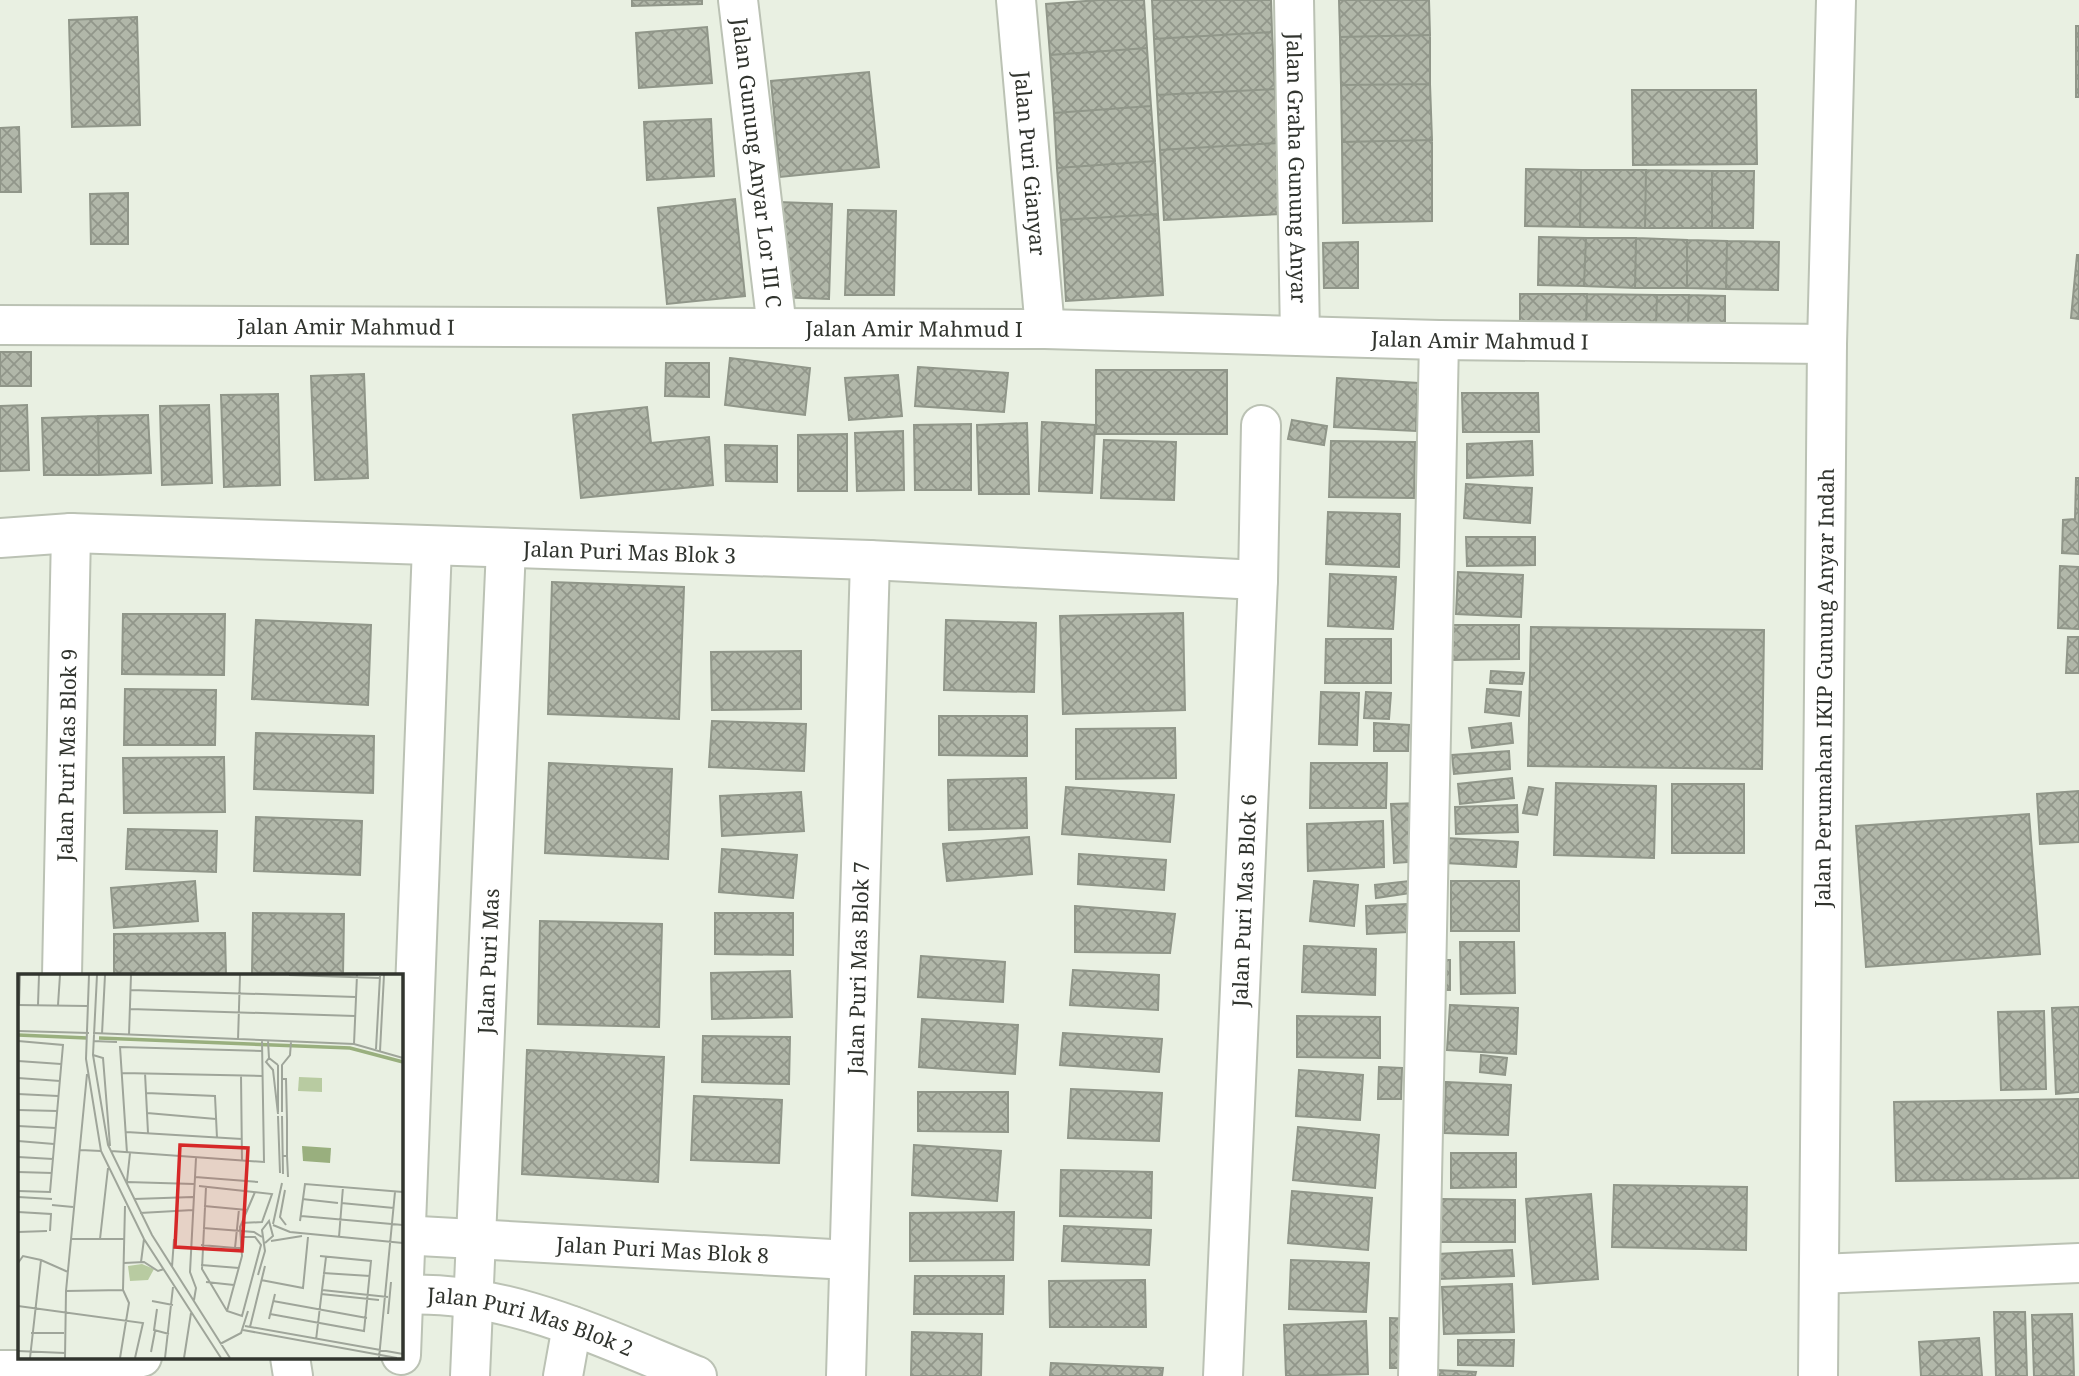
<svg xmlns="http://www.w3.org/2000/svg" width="2079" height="1376" font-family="'Noto Serif',serif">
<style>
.building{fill:url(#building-cross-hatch);stroke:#909689;stroke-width:2}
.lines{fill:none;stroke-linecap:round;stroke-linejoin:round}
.street-casing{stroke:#bbc2b4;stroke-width:42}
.street{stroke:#fff;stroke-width:38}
.labels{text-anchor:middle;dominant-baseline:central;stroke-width:7;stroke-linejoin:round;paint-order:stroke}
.street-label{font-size:21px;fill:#31342e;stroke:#f7feef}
.inset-river{fill:none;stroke:#99af7e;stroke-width:3.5}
.inset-road{fill:none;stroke:#9fa59a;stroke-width:2}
.view{fill:#d62828;fill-opacity:0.15;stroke:#d62828;stroke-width:3.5}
.inset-edge{fill:none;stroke:#31342e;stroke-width:3.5}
</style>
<defs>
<pattern id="building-cross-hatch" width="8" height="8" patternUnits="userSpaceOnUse" patternTransform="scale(1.75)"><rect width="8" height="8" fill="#b1b7a9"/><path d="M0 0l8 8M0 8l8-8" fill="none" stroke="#91968a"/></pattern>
</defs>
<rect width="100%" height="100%" fill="#e9f0e2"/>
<path class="building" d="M632,0H702V4L632,6Z
M1099,0H1144L1147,48L1050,55L1046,4Z
M1152,0H1271L1272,32L1154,39Z
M1339,0H1429L1430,35L1340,37Z
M137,17L140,125L72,127L69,20Z
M2076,26H2079V97H2076Z
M707,27L712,83L639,88L636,33Z
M1272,32L1275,89L1157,95L1154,39Z
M1430,35V84L1341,85L1340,37Z
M1147,48L1151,106L1054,113L1050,55Z
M869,72L879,167L780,177L771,81Z
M1430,84L1432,140L1342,142L1341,85Z
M1275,89L1278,143L1160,150L1157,95Z
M1632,90H1756L1757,164L1633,165Z
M1151,106L1155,161L1057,168L1054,113Z
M711,119L714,176L647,180L644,122Z
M19,127L21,192H0V128Z
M1432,140V221L1343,223L1342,142Z
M1278,143L1282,214L1164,220L1160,150Z
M1155,161L1158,214L1061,220L1057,168Z
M1526,169L1581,170L1580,227L1525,226Z
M1581,170H1646L1645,228L1580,227Z
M1646,170L1712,171V228H1645Z
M1712,171H1754L1753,228H1712Z
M128,193V244H91L90,194Z
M735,199L745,296L667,304L658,208Z
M778,202L832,204L829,299L775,297Z
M848,210L896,211L894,295H845Z
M1158,214L1163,295L1066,301L1061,220Z
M1539,237L1586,238L1584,286L1538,285Z
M1586,238H1636L1635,288L1584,286Z
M1636,238L1687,240V288H1635Z
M1687,240L1727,241L1726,289L1687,288Z
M1727,241L1779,242L1778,290L1726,289Z
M1358,242V288H1324L1323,243Z
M2077,255H2079V319L2071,318Z
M1520,294H1587L1586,325L1520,324Z
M1587,294L1657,295L1656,325H1586Z
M1657,295H1689L1688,325H1656Z
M1689,295L1725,296V326L1688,325Z
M0,352H31V386H0Z
M730,358L810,368L805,415L725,405Z
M666,363H709V397L665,396Z
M918,367L1008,373L1004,412L915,406Z
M1096,370H1227V434H1096Z
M364,374L368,478L315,480L311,376Z
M898,375L902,416L849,420L845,378Z
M1337,378L1418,383L1416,431L1334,427Z
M1462,393H1538L1539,432H1463Z
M278,394L280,485L224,487L221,395Z
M27,405L29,470L0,471V406Z
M209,405L212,483L162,485L160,406Z
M647,407L651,443L709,437L713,485L581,498L573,415Z
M148,415L151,473L99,475L98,416Z
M98,416L99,475H44L42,418Z
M1292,420L1327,426L1324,445L1288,439Z
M1042,422L1095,425L1092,493L1039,491Z
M1027,423L1029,494H979L977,425Z
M971,424V490H915L914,425Z
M903,431L904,490L857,491L855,433Z
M847,434V491H798V435Z
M1104,440L1176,442L1174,500L1101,498Z
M1331,441L1415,442L1414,498L1329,497Z
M1532,441L1533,475L1467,478V444Z
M725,445L777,446V482L726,481Z
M2076,478H2079V554L2062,553L2063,520L2075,519Z
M1466,484L1532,488L1530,523L1464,518Z
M1328,512L1400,514L1399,567L1326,564Z
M1466,537H1535V565L1467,566Z
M2060,566L2079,567V629L2058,628Z
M1458,572L1523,575L1521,617L1456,614Z
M1330,574L1396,577L1393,629L1328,626Z
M552,582L684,587L679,719L548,714Z
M1183,613L1185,710L1063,714L1060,616Z
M123,614H225L224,675L122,674Z
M256,620L371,625L368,705L252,699Z
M946,620L1036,623L1034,692L944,690Z
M1450,625H1519V659L1450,660Z
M1531,627L1764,630L1762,769L1528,766Z
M2068,637H2079V673H2066Z
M1326,639H1391V683H1325Z
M801,651V709L712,710L711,652Z
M1491,671L1524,673L1522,684L1490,683Z
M125,689L216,690L215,745H124Z
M1487,689L1521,692L1519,716L1485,712Z
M1321,692L1359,693L1357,745L1319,744Z
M1366,692L1391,693L1389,719L1364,718Z
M939,716H1027V756L939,755Z
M712,721L806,724L804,771L709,767Z
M1374,723L1409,725L1408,751H1374Z
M1511,723L1513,743L1472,748L1469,728Z
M1175,728L1176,778L1076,779V729Z
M256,733L374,736L373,793L254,789Z
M1509,751L1510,769L1454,774L1452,755Z
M224,757L225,812L124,813L123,758Z
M549,763L672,769L668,859L545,853Z
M1311,763H1387L1386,808H1310Z
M1026,778L1027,828L949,830L948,780Z
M1512,778L1514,798L1460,804L1458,784Z
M1556,783L1656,786L1654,858L1554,855Z
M1672,784H1744V853H1672Z
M1066,787L1174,795L1170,842L1062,834Z
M1529,787L1543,789L1537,815L1523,813Z
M2079,791V842L2040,844L2037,794Z
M801,792L804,831L722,836L720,796Z
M1419,803L1422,861L1394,863L1391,804Z
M1517,805L1518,832L1456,834L1455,807Z
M2029,814L2040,954L1866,967L1856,826Z
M256,817L362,821L360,875L254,871Z
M1383,821L1384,867L1308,871L1307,824Z
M128,829L217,831L216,872L126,869Z
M1029,837L1032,874L947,881L943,844Z
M1446,838L1518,842L1516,867L1445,863Z
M722,849L797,855L793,898L719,892Z
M1079,854L1166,860L1164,890L1078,884Z
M195,881L198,921L114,928L111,888Z
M1314,881L1358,885L1354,926L1310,921Z
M1409,881L1411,893L1376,898L1375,885Z
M1451,881H1519V931H1451Z
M1407,904L1408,932L1367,934L1366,906Z
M1075,906L1175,914L1170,953L1075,952Z
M253,913L344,914L343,975H252Z
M715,913H793V955L715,954Z
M540,921L662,924L659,1027L538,1024Z
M225,933L226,975H114V934Z
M1460,942H1514L1515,993L1461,994Z
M1304,946L1376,949L1375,995L1302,992Z
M921,956L1005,962L1003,1002L918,997Z
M1431,960H1450V990H1430Z
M1073,970L1159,975L1158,1010L1070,1005Z
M790,971L792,1017L712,1019L711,973Z
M1450,1005L1518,1008L1516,1054L1447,1050Z
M2079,1007V1092L2056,1094L2052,1008Z
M2044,1011L2046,1089L2001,1090L1998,1012Z
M1297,1016L1380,1017V1058L1297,1057Z
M922,1019L1018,1025L1015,1074L919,1067Z
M1063,1033L1162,1039L1159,1072L1060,1065Z
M703,1036L790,1037L789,1084L702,1082Z
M527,1050L664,1057L658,1182L522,1174Z
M1481,1055L1507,1058L1505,1075L1480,1072Z
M1379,1067L1402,1068L1401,1099H1378Z
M1299,1070L1363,1075L1360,1120L1296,1116Z
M1446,1082L1511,1085L1508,1135L1444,1133Z
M1071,1089L1162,1093L1159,1141L1068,1138Z
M918,1092H1008V1132L918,1131Z
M694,1096L782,1100L779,1163L691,1160Z
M2079,1099V1178L1896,1181L1894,1102Z
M1298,1127L1379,1135L1375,1188L1293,1180Z
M914,1145L1001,1151L997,1201L912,1195Z
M1451,1153H1516V1187L1451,1188Z
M1061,1170L1152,1172L1151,1218L1060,1216Z
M1614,1185L1747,1187L1746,1250L1612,1247Z
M1292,1191L1372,1198L1368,1250L1288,1243Z
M1591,1194L1598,1279L1533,1284L1526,1199Z
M1441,1199L1515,1200V1242H1441Z
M1014,1212L1013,1260L910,1261V1213Z
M1064,1226L1151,1230L1149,1265L1062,1261Z
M1512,1250L1514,1276L1440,1279L1438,1254Z
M1291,1260L1369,1263L1366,1312L1289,1309Z
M915,1276H1004L1003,1314H914Z
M1145,1280L1146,1327H1050L1049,1281Z
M1512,1284L1514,1332L1444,1334L1442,1287Z
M1994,1312H2025L2027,1376H1996Z
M2072,1314L2074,1376H2034L2032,1315Z
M1390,1318L1414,1319L1413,1368H1390Z
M1366,1321L1368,1374L1286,1376L1284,1325Z
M912,1332L982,1334L981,1376H911Z
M1979,1338L1982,1376H1921L1919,1342Z
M1458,1340H1514L1513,1366L1458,1365Z
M1051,1363L1163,1368L1162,1376H1050Z
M1436,1370L1476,1372L1475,1376H1435Z"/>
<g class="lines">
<defs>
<g id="street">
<path id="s1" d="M738,0L777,328"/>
<path id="s2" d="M1016,0L1045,329"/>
<path id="s3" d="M1294,0L1300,336"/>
<path id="s4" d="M0,325L1045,329L1439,340L1827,344"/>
<path id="s5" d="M0,538L71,533L870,560L1258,580"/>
<path id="s6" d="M62,975L71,533"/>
<path id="s7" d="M401,1235L849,1260"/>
<path d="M1819,1274L2079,1263"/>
<path id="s8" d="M401,1295C505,1289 602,1338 697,1376"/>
<path d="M401,1355L432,546"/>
<path d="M290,1357L293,1376"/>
<path d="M0,1370H55L142,1357"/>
<path id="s9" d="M470,1376L506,548"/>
<path d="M563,1376L572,1326"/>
<path id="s10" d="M846,1376L870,560"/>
<path id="s11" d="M1223,1376L1258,580L1261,425"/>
<path d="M1418,1376L1439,340"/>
<path id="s12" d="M1818,1376L1827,344L1836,0"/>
</g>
</defs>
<use href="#street" class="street-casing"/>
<use href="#street" class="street"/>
</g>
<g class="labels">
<g class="street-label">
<text stroke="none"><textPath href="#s1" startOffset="164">Jalan Gunung Anyar Lor III C</textPath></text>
<text stroke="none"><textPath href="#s2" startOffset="164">Jalan Puri Gianyar</textPath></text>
<text stroke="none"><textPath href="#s3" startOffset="168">Jalan Graha Gunung Anyar</textPath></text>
<text stroke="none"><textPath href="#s4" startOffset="346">Jalan Amir Mahmud I</textPath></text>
<text stroke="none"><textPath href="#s4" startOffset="914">Jalan Amir Mahmud I</textPath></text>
<text stroke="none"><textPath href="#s4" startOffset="1480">Jalan Amir Mahmud I</textPath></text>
<text stroke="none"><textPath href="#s5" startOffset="630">Jalan Puri Mas Blok 3</textPath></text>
<text stroke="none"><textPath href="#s12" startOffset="688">Jalan Perumahan IKIP Gunung Anyar Indah</textPath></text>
<text stroke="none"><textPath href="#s6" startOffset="220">Jalan Puri Mas Blok 9</textPath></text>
<text stroke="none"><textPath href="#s11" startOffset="476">Jalan Puri Mas Blok 6</textPath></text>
<text stroke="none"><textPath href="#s9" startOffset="415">Jalan Puri Mas</textPath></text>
<text stroke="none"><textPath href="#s10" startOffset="408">Jalan Puri Mas Blok 7</textPath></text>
<text stroke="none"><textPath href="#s7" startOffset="262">Jalan Puri Mas Blok 8</textPath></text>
<text stroke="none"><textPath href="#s8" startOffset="133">Jalan Puri Mas Blok 2</textPath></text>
</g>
</g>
<g transform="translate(18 974)">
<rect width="385" height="385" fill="#e9f0e2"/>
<path d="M281,103L304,104V118L280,117Z" fill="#b8cba1"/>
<path d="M124,290L136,295L130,306L112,307L110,292Z" fill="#b8cba1"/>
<path d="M284,172L313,174L312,189L285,187Z" fill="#99af7e"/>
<path class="inset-river" d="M0,61L69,64M81,64L332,74L385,88"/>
<path class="inset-road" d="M71,1L68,85L83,177L126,265L203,384M79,1L75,81L90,171L134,261L212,384M271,1L362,4M113,16L338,23M0,31L69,32M1,31L2,1M20,31L21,1M40,31L42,1M112,35L337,42M0,57L71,59M75,59L336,70L385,84M84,60L87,1M111,61L113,1M220,66L222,1M0,67L45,71L32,218L0,217M75,67L99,68M250,67L251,84L260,91M336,70L339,1M358,75L362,2M362,77L366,1M75,81L85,84L92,172M251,84L248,88L255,96L260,140M0,87L43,90M260,91V138M104,99L244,102M127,99L130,159M223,101L224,187M0,104L42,107M264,105H268L269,146V182H265M128,119L197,122L199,164M0,120L40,122M0,136L39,137M264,138V91L272,81L273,68M129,139L198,145M260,142L262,199M264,142L265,200M0,152L38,154M108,158L224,165M0,167L36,170M62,176L83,177M93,177L246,188L244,67M109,179L102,73L244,77M269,182L270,203M0,183L35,185M0,198L34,199M177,203L240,208M109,207L112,179M109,208L176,210M181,212L254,220L244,248L223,249M188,213L184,295L209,337L224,342L243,271L237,263H223M267,216L262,243L268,251M0,223L34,225M116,225L175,223M284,225L320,229M323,229L376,234M34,231L55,233M186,232L229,236M221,235L217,274H224M0,238L33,240L32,257M122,239L175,236M283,242L385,251M282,247L287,210L385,218M255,250L264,209M255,251L272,258L385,269M185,254L236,258L244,263M0,258L29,257M321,263L325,213M54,265H107M82,265L90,194M253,267L284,262M183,271L217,274M123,288L126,265M0,289L5,282L23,286L50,298M106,289L126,288L140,297L146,295M183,291L221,294M154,293L156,265M305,299L352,302M240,301L247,277L244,256L251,247L255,262L247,269M243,306L285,314L290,263M188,308L216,311M105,316L107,232M304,316L370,323M48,317L105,316M303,320L361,326M176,326L178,314L172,298L178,184M134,327L155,331M255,327L349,344M0,332L125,349L117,384M139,335L136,356L151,360M209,337L224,282L222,253L237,218M252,340L346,357L353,287L302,282M370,340L373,308M251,345L257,320M227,352L385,380M232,353L247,292M225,356L379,384M13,359H46M298,366L308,283M202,370L223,359L230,337M0,377L47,379M133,378L137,357M12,384L23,286M47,384L48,317L69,100M102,384L111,329L105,316M147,384L155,313M166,384L173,339M361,384L377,218"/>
<path class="view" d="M162,171L230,174L224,277L157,273Z"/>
<rect width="385" height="385" class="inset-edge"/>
</g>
</svg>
